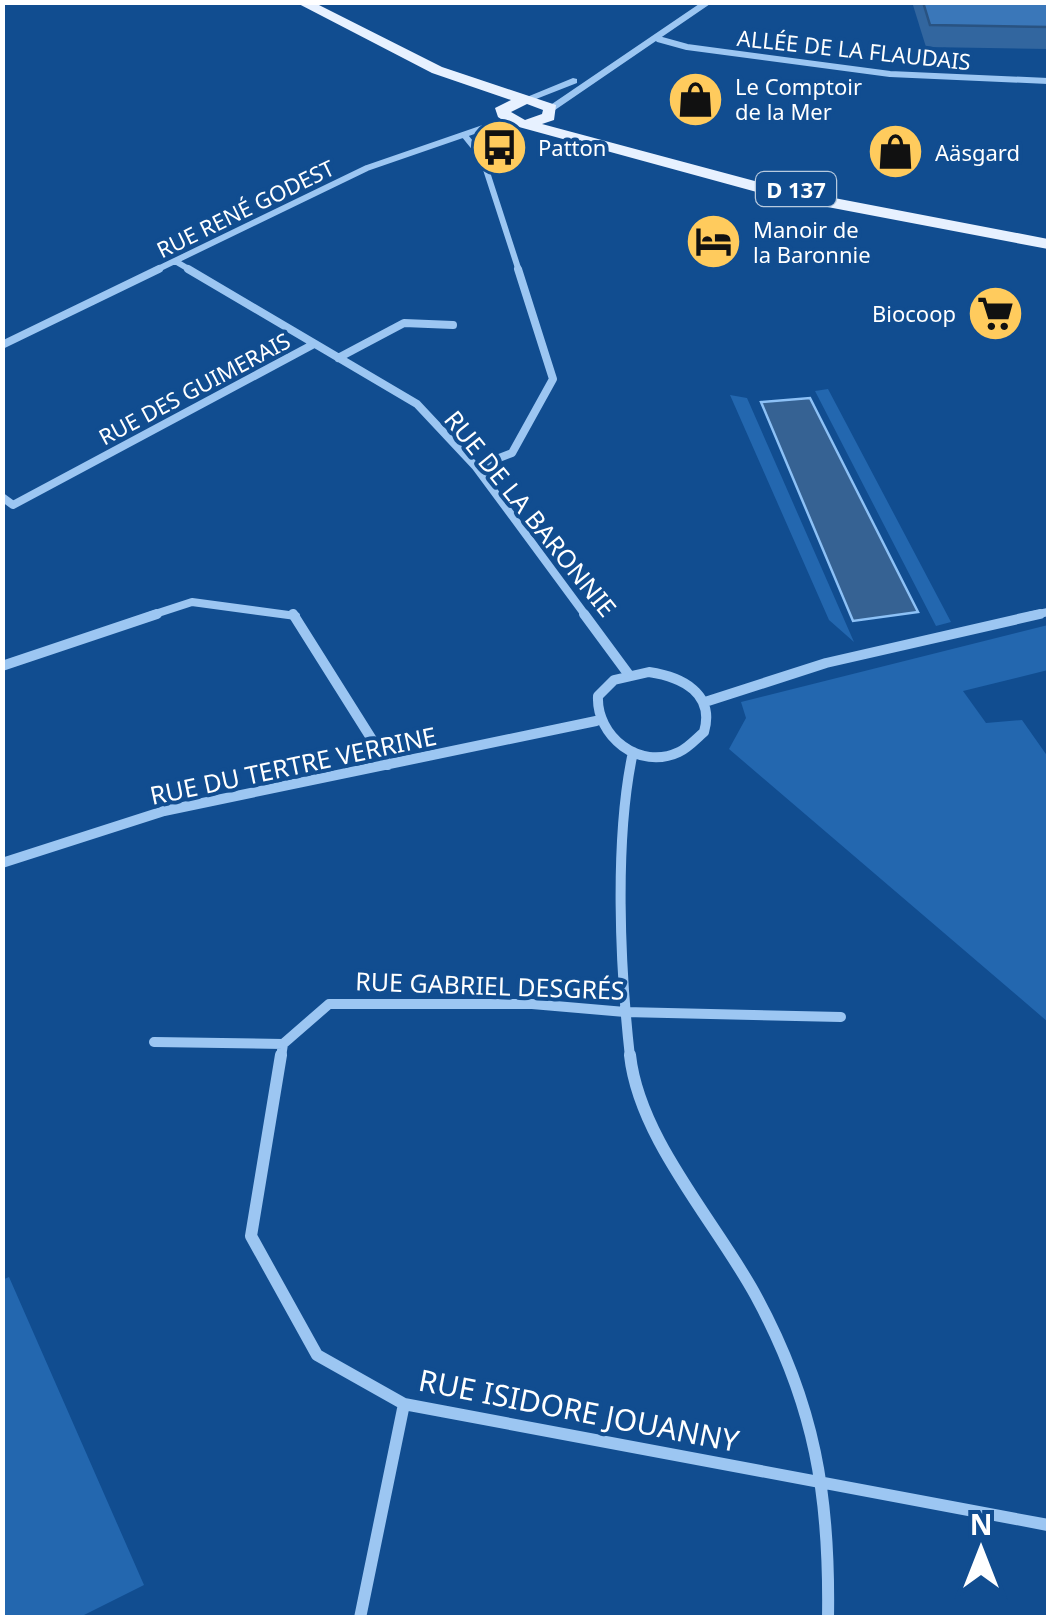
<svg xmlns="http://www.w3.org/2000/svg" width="1051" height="1620" font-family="'Noto Sans',sans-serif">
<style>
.green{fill:#2367af}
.water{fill:#366293;stroke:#8dc1f6;stroke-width:2.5}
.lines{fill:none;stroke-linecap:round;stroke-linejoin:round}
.minor-far3{stroke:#9cc6f2;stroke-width:6}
.minor-far2{stroke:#9cc6f2;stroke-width:8}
.minor-far1{stroke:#9cc6f2;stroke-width:10}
.minor{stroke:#9cc6f2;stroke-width:12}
.tertiary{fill:#9cc6f2;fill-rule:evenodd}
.primary{fill:#e7f1ff;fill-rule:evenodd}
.wall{fill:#32669f}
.building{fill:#3a77b9;stroke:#295382;stroke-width:2.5}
.labels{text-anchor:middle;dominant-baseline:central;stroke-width:8;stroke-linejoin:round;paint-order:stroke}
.far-street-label{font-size:22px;fill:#fff;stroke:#114d90}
.far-poi-label{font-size:22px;fill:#fff;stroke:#114d90;text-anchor:start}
.shield{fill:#114d90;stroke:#b8cade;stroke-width:2.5}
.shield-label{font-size:22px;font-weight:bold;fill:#fff}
.street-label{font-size:25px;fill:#fff;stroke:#114d90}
.near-street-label{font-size:30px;fill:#fff;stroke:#114d90}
</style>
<rect width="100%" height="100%" fill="#114d90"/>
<path class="green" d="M828,389L951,622L936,626L815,391Z
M730,395L747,398L854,642L829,620Z
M1048,625V670L963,691L986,723L1022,720L1048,757V1022L729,749L746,718L741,702Z
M9,1277L144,1585L80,1617H3L2,1280Z"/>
<path class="water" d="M810,398L918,612L853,621L761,402Z"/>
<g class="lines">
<path class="minor-far3" d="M658,39L687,47L890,74L1048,81
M465,136L482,157L519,271
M175,261L192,271
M154,271L367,168L509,119"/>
<path class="minor-far2" d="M188,269L417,404L476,467L586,616
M2,345L159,269
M338,358L404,323L453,325
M476,467L512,453L553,379L518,269
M2,497L13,505L314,344
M149,616L192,602L296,616
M1029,616L1048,612"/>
<path class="minor-far1" d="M293,614L388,765
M584,614L629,675
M2,666L157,614
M649,672C683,677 715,694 704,732C697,738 688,748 679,752C639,771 596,736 598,696L614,680Z
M705,702L826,663L1040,614
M2,863L164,811L596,721
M154,1042L283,1044L329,1004H532L625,1012L841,1017
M281,1057L283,1044
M630,1057C620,967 614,840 633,752"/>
<path class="minor" d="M281,1055L251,1236L317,1355L404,1404L1048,1525
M630,1055C639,1139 716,1222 756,1296C815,1405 830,1496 828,1618
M360,1618L404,1404"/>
<path class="tertiary" d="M702,2H713L555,110L546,108Z
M573,78L577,79V83L531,101L522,99Z"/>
<path class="primary" d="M295,2H313L442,67L556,105L554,120L542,124L777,187L1048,239V249L775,197L508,124L498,117L495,108L511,100L432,73ZM527,104L543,110L542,114L525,120L511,112Z"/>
</g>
<path class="wall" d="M912,2H1048V49L926,47Z"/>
<path class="building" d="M923,2H1048V27L930,25Z"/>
<defs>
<symbol id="shop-disc" viewBox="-11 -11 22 22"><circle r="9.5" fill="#ffcb5d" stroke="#114d90"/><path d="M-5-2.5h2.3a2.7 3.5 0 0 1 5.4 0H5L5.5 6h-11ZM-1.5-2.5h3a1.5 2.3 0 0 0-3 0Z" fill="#111"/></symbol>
<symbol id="bus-disc" viewBox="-11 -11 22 22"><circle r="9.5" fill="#ffcb5d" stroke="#114d90"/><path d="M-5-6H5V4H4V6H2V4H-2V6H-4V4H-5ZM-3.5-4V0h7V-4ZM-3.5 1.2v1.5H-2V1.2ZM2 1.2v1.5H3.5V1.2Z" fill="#111"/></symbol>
<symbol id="hotel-disc" viewBox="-11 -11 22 22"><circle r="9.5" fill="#ffcb5d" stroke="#114d90"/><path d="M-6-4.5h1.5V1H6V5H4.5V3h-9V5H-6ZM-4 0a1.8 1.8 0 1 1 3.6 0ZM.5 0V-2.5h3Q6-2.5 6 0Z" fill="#111"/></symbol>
<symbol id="supermarket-disc" viewBox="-11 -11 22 22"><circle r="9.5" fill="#ffcb5d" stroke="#114d90"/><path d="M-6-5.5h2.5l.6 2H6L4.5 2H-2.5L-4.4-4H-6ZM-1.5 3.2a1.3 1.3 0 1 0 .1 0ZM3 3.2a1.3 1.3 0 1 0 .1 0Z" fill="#111"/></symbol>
</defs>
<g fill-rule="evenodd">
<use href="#shop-disc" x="664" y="68" width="63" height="63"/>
<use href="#bus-disc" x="468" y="116" width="63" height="63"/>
<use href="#shop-disc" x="864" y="120" width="63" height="63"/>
<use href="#hotel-disc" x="682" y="210" width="63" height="63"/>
<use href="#supermarket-disc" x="964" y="282" width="63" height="63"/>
</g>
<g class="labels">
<g class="far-street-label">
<text transform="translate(854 49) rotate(6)">ALLÉE DE LA FLAUDAIS</text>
<text transform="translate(245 208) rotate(-26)">RUE RENÉ GODEST</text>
<text transform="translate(194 388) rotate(-28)">RUE DES GUIMERAIS</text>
</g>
<g class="far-poi-label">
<text x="735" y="86">Le Comptoir<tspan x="735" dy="25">de la Mer</tspan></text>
<text x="538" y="147">Patton</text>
<text x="935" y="152">Aäsgard</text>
<text x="753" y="229">Manoir de<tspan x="753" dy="25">la Baronnie</tspan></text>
<text x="956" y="313" text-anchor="end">Biocoop</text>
</g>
<rect class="shield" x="756" y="172" width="80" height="34" rx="8"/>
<g class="shield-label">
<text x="796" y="189">D 137</text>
</g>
<g class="street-label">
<text transform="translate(531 513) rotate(51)">RUE DE LA BARONNIE</text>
<text transform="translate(293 765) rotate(-12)">RUE DU TERTRE VERRINE</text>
<text transform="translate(490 985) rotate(2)">RUE GABRIEL DESGRÉS</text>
</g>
<g class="near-street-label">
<text transform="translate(579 1410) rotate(11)">RUE ISIDORE JOUANNY</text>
</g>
</g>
<rect width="1051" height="1620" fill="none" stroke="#ffffff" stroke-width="10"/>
<g transform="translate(981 1550)" stroke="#114d90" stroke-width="8" paint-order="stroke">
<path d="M0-8L18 38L0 25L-18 38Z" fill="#ffffff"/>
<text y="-15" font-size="28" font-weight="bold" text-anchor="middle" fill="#ffffff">N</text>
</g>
</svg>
